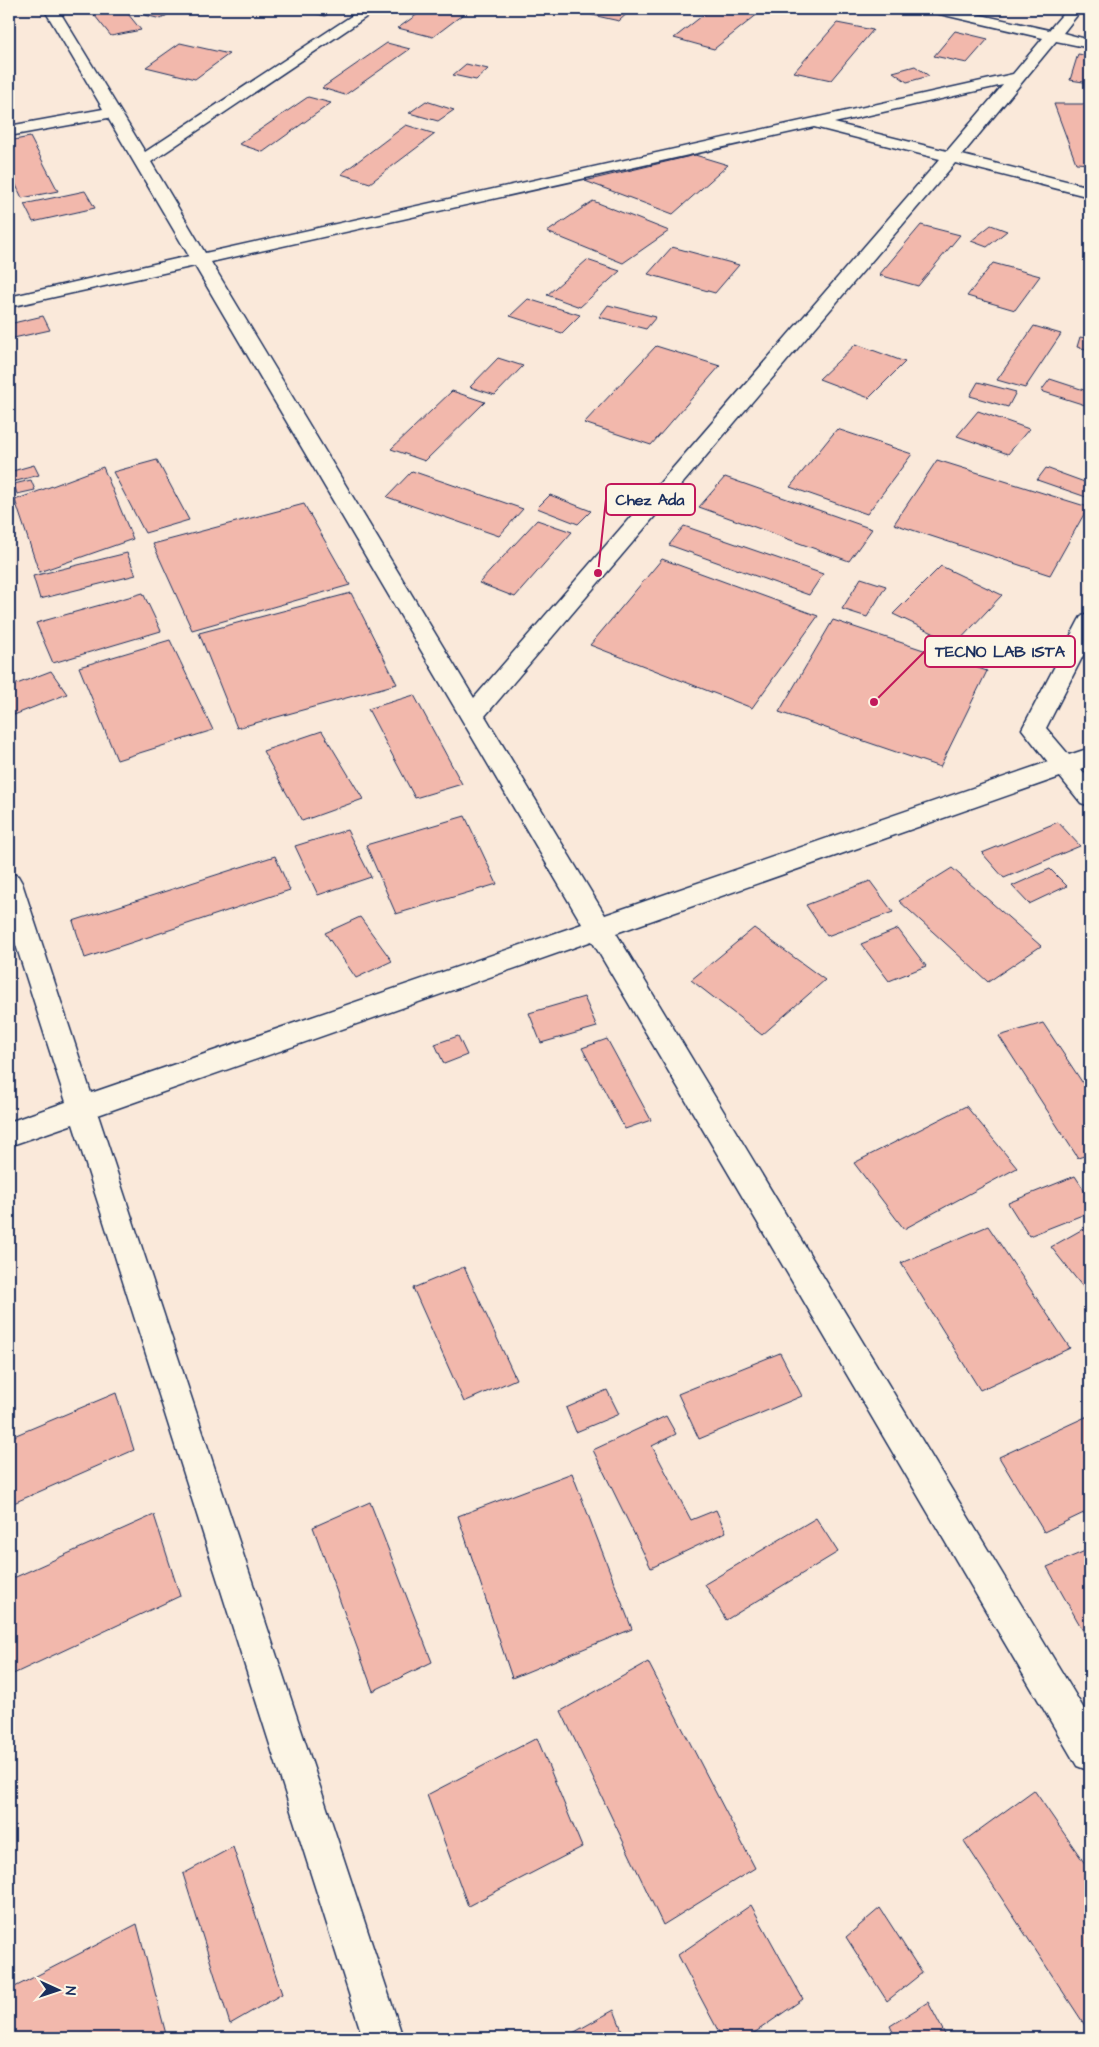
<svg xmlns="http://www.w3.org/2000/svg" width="1099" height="2047" font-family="'Architects Daughter',sans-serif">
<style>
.building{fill:#f2b8ac;stroke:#1b2f5e}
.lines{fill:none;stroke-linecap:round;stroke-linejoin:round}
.street-casing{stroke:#1b2f5e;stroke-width:3}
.street{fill:#fcf5e5;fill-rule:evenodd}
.leader{fill:none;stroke:#c2185b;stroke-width:2}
.callout-dot{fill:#c2185b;stroke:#fcf5e5;stroke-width:2}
.callout{fill:#fcf5e5;stroke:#c2185b;stroke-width:2}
.callout-label{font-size:16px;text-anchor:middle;font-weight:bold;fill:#1b2f5e}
</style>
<rect width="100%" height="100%" fill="#fae9da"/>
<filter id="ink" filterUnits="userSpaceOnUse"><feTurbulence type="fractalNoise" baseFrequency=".02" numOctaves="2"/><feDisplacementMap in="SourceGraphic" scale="10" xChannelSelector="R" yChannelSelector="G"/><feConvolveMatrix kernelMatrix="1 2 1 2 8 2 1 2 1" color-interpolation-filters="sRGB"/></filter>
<g filter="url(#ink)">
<path class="building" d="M100,9H124L141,30L111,36L91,11Z
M149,9H176L161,19L141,14Z
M299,9H335L325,16Z
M425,9H470L433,37L398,28Z
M593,9H632L619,21L588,14Z
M711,9H764L714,49L674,38Z
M837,23L873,30L831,80L794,72Z
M955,31L988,39L967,63L934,56Z
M180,43L229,54L195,79L146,67Z
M387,43L410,49L345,95L322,88Z
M1078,54L1090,56V83L1070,80Z
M466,64L488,69L476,80L453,75Z
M915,66L929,76L907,82L893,72Z
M308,97L331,103L263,152L239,144Z
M426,101L454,110L438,121L409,113Z
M1054,104H1090V164L1076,163Z
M406,125L435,134L370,183L341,174Z
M30,137L58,191L22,198L9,170V141Z
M695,155L728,165L673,214L585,181Z
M85,191L95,208L33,222L24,204Z
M593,201L669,231L623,263L547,232Z
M921,225L960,235L918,286L879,275Z
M991,225L1007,231L987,247L971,241Z
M672,247L739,265L715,293L648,274Z
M587,260L620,271L580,307L547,295Z
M993,263L1040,276L1015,310L967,296Z
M528,299L580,315L562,333L510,316Z
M608,305L656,317L646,329L599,317Z
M43,316L50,330L9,339V324Z
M1034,326L1061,334L1025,388L997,380Z
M1080,337L1090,339V350L1077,347Z
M856,344L905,362L869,398L819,379Z
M656,346L720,366L651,445L584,423Z
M498,358L523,366L495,395L470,387Z
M1050,379L1090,392V398L1085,405L1041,391Z
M978,382L1016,392L1008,407L970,396Z
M452,391L485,402L425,461L391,449Z
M978,411L1029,429L1008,454L957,436Z
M837,429L912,454L867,514L790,487Z
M157,460L189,520L145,533L113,472Z
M937,460L1088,507L1050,575L894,524Z
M34,465L39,475L9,483V472Z
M103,467L133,539L39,572L15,500Z
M1046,468L1090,484V496L1089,498L1037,480Z
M412,471L523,509L499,536L387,497Z
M725,477L872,529L849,561L699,507Z
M31,480L35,490L17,494L14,484Z
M550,495L591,511L578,524L537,508Z
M304,504L350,585L192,630L153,544Z
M537,520L572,532L515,597L479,583Z
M684,526L823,574L809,595L669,545Z
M127,553L136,575L40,599L33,576Z
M662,559L818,616L752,708L590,645Z
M941,566L1002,595L956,644L893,614Z
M861,578L886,586L867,617L842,609Z
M143,593L161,631L53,663L36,623Z
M351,593L397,684L237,728L199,633Z
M833,620L987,671L940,767L779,712Z
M170,640L213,730L117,760L79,667Z
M51,671L67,694L14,715L9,708V687Z
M414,695L462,784L415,798L368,709Z
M322,731L363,799L302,821L263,751Z
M465,816L497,884L396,914L366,845Z
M1058,822L1080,846L1004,878L982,853Z
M347,830L371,877L318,895L295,846Z
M275,856L290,890L85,958L73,921Z
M952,868L1041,946L988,982L899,901Z
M1050,869L1067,886L1029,904L1012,886Z
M870,881L893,912L827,936L806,905Z
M360,917L392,961L356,978L325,933Z
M754,928L825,980L762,1035L691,980Z
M898,929L926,966L889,981L861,944Z
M584,997L597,1027L541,1043L529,1013Z
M1043,1023L1090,1094V1154L1078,1158L999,1036Z
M458,1036L467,1055L444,1064L435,1044Z
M607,1039L651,1120L625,1129L582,1048Z
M966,1106L1017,1168L904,1229L854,1163Z
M1075,1176L1090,1199V1212L1029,1236L1008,1203Z
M1090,1225V1296L1051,1247Z
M988,1226L1070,1348L980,1390L901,1263Z
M464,1267L516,1379L464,1402L413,1288Z
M780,1353L802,1396L699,1439L678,1394Z
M607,1390L619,1414L576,1432L566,1408Z
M116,1393L134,1450L9,1505V1438Z
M1090,1415V1510L1044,1532L999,1457Z
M666,1416L676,1434L652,1446L691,1520L716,1510L726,1532L651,1568L593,1450Z
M572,1473L632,1629L512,1678L458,1516Z
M370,1502L432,1662L373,1691L313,1527Z
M154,1515L180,1596L9,1676V1580Z
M816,1518L838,1552L726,1620L705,1584Z
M1090,1549V1643L1047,1567Z
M648,1662L755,1868L663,1925L561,1711Z
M537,1738L582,1847L468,1906L427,1795Z
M1034,1790L1090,1871V2033L964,1841Z
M233,1847L282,1994L230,2024L183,1874Z
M751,1905L803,1999L747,2038H722L678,1955Z
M880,1908L922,1973L887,2001L846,1937Z
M137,1924L167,2038H9V1990Z
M928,2002L947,2038H896L890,2026Z
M614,2010L625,2038H564Z"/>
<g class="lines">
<defs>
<path id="street" d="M44,9H58L145,152L362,9H378L151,162L205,253L1013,74L1043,38L931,12L929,9H954L1049,30L1067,9H1082L1063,33L1090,40V48L1056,41L962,155L1090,187V197L955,163L485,716L605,915L1048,762L1022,729L1079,620L1082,615L1090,613V642L1046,728L1069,755L1090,748V766L1081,769L1090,780V806L1081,803L1060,777L616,933L1090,1719V1771L1077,1766L592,941L98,1115L403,2038H363L73,1124L9,1146V1122L66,1102L9,923V873L18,876L22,883L91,1093L582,924L195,266L9,307V297L189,256L108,118L9,136V126L103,109ZM1003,85L947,151L834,123ZM814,127L940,159L474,698L211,262Z"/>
</defs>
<use href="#street" class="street-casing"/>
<use href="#street" class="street"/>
</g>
</g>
<path class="leader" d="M598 573L606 499M874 702L925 651"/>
<g class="callout-dot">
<circle cx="598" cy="573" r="5"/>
<circle cx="874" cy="702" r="5"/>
</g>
<g class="callout">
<rect x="606" y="484" width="89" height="31" rx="5"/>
<rect x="925" y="636" width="150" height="31" rx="5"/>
</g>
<g class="callout-label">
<text x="650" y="505">Chez Ada</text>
<text x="1000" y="657">TECNO LAB ISTA</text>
</g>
<rect width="1099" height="2047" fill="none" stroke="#fcf5e5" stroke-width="30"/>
<rect x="15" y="15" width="1069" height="2017" fill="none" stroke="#1b2f5e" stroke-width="2" filter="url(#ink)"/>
<g transform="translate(58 1990) rotate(93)" stroke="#fcf5e5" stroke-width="4" paint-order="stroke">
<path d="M0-4L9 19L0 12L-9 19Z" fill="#1b2f5e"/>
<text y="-8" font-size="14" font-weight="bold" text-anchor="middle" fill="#1b2f5e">N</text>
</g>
</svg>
